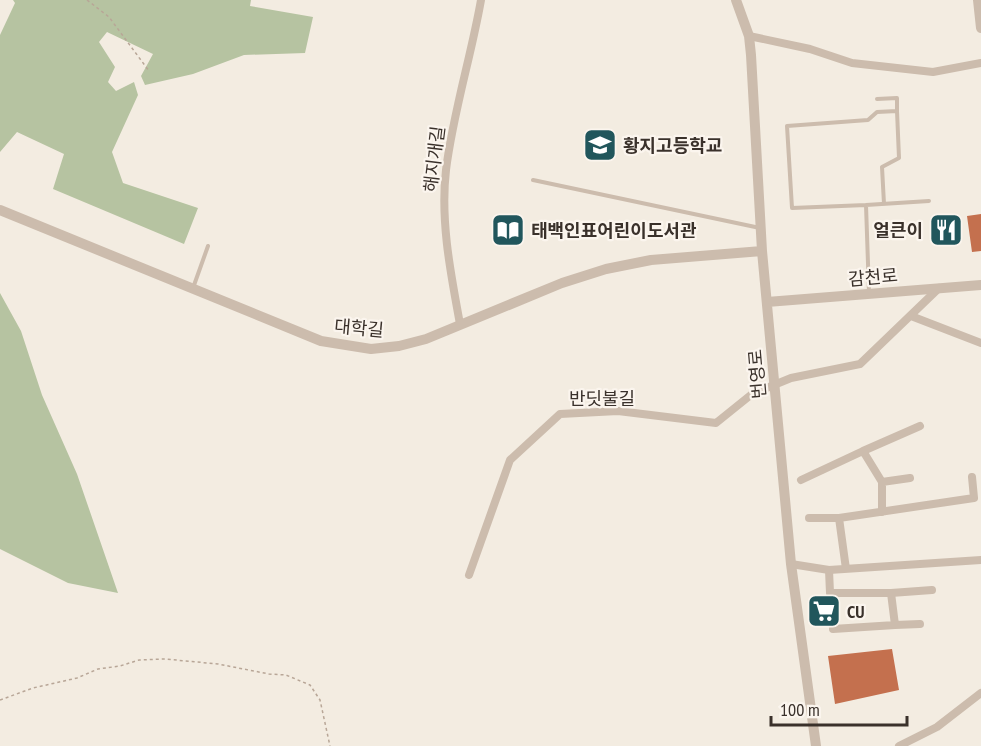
<svg xmlns="http://www.w3.org/2000/svg" width="981" height="746" font-family="'PT Sans Narrow','Noto Sans KR',sans-serif">
<style>
.green{fill:#b6c3a1}
.building{fill:#c4704e}
.lines{fill:none;stroke-linecap:round;stroke-linejoin:round}
.path{stroke:#b8a697;stroke-width:1.5;stroke-dasharray:3 3;stroke-linecap:butt}
.service{stroke:#ccbcad;stroke-width:4}
.minor{stroke:#ccbcad;stroke-width:8}
.tertiary{stroke:#ccbcad;stroke-width:10}
.labels{text-anchor:middle;dominant-baseline:central;stroke-width:4.5;stroke-linejoin:round;paint-order:stroke}
.poi-label{font-size:18px;font-weight:bold;fill:#3a312b;stroke:#fbf5ee;text-anchor:start}
.street-label{font-size:18px;fill:#3a312b;stroke:#fbf5ee}
</style>
<rect width="100%" height="100%" fill="#f3ece1"/>
<path class="green" d="M13,0H251L250,6L313,17L305,53L244,55L193,74L145,85L141,76L153,54L107,32L99,42L115,67L108,82L116,91L134,82L138,95L112,152L123,183L198,208L184,244L53,189L64,154L17,132L0,152V35L15,3Z
M0,293L21,331L42,395L77,474L118,593L68,583L0,549Z"/>
<path class="building" d="M981,214V251L972,252L967,216Z
M828,600L831,622L821,624L817,601Z
M892,649L899,690L835,704L828,656Z"/>
<g class="lines">
<path class="path" d="M87,0L109,17L149,71
M0,700L33,688L77,678L98,669L120,666L139,660L165,659L218,664L269,674L286,675L310,685L320,700L330,746"/>
<path class="service" d="M877,99L897,98V111
M533,180L760,228
M866,205L929,201
M193,288L208,246
M869,293L866,205L792,208L787,126L868,120L877,112L897,111L899,158L882,167L884,204"/>
<path class="minor" d="M749,36L810,49L852,63L933,72L981,63
M911,316L981,343
M460,324C451,275 440,221 446,170C453,113 471,57 481,0
M863,451L920,426
M801,480L863,451L882,482
M882,512V482L910,478
M809,518H839
M791,564L829,570L981,560
M846,569L839,518L974,498L972,477
M829,570L830,593H891L895,625L833,629
M469,575L510,460L560,414L618,411L716,423L752,394L791,378L860,364L939,288
M891,593L932,590
M895,625L920,624
M899,746L937,727L981,693"/>
<path class="tertiary" d="M736,0L749,36L751,55L762,251L791,564L816,746
M978,0L981,28
M0,210L321,341L371,349L399,346L426,339L562,283L606,269L651,260L762,251
M767,302L981,285"/>
</g>
<defs>
<symbol id="school-square" viewBox="-11 -11 22 22"><rect x="-9" y="-9" width="18" height="18" rx="4" fill="#21565c" stroke="#fbf5ee"/><path d="M0-5L7-2L0 1L-7-2ZM-4 1L0 2.5L4 1V4Q0 6-4 4Z" fill="#fff"/></symbol>
<symbol id="library-square" viewBox="-11 -11 22 22"><rect x="-9" y="-9" width="18" height="18" rx="4" fill="#21565c" stroke="#fbf5ee"/><path d="M-6-4Q-3-5.5-.7-3.5V5Q-3 3-6 4ZM6-4Q3-5.5 .7-3.5V5Q3 3 6 4Z" fill="#fff"/></symbol>
<symbol id="restaurant-square" viewBox="-11 -11 22 22"><rect x="-9" y="-9" width="18" height="18" rx="4" fill="#21565c" stroke="#fbf5ee"/><path d="M-5-6h1v4h1v-4h1v4h1v-4h1v5L-1.5 .5V6h-2V.5L-5-1ZM5-6V6H3V1.5H1.5Q1.5-4 5-6Z" fill="#fff"/></symbol>
<symbol id="supermarket-square" viewBox="-11 -11 22 22"><rect x="-9" y="-9" width="18" height="18" rx="4" fill="#21565c" stroke="#fbf5ee"/><path d="M-6-5.5h2.5l.6 2H6L4.5 2H-2.5L-4.4-4H-6ZM-1.5 3.2a1.3 1.3 0 1 0 .1 0ZM3 3.2a1.3 1.3 0 1 0 .1 0Z" fill="#fff"/></symbol>
</defs>
<g fill-rule="evenodd">
<use href="#school-square" x="581" y="126" width="38" height="38"/>
<use href="#library-square" x="489" y="211" width="38" height="38"/>
<use href="#restaurant-square" x="927" y="211" width="38" height="38"/>
<use href="#supermarket-square" x="805" y="592" width="38" height="38"/>
</g>
<g class="labels">
<g class="poi-label">
<text x="623" y="145">황지고등학교</text>
<text x="531" y="230">태백인표어린이도서관</text>
<text x="923" y="230" text-anchor="end">얼큰이</text>
<text x="847" y="611">CU</text>
</g>
<g class="street-label">
<text transform="translate(434 159) rotate(-83)">해지개길</text>
<text transform="translate(873 277) rotate(-5)">감천로</text>
<text transform="translate(359 328) rotate(5)">대학길</text>
<text transform="translate(757 374) rotate(-95)">번영로</text>
<text x="602" y="398">반딧불길</text>
</g>
</g>
<path d="M771 716v9h136v-9" fill="none" stroke="#3a312b" stroke-width="3"/>
<text x="780" y="716" font-size="18" fill="#3a312b" stroke="#fbf5ee" stroke-width="4.5" paint-order="stroke">100 m</text>
</svg>
